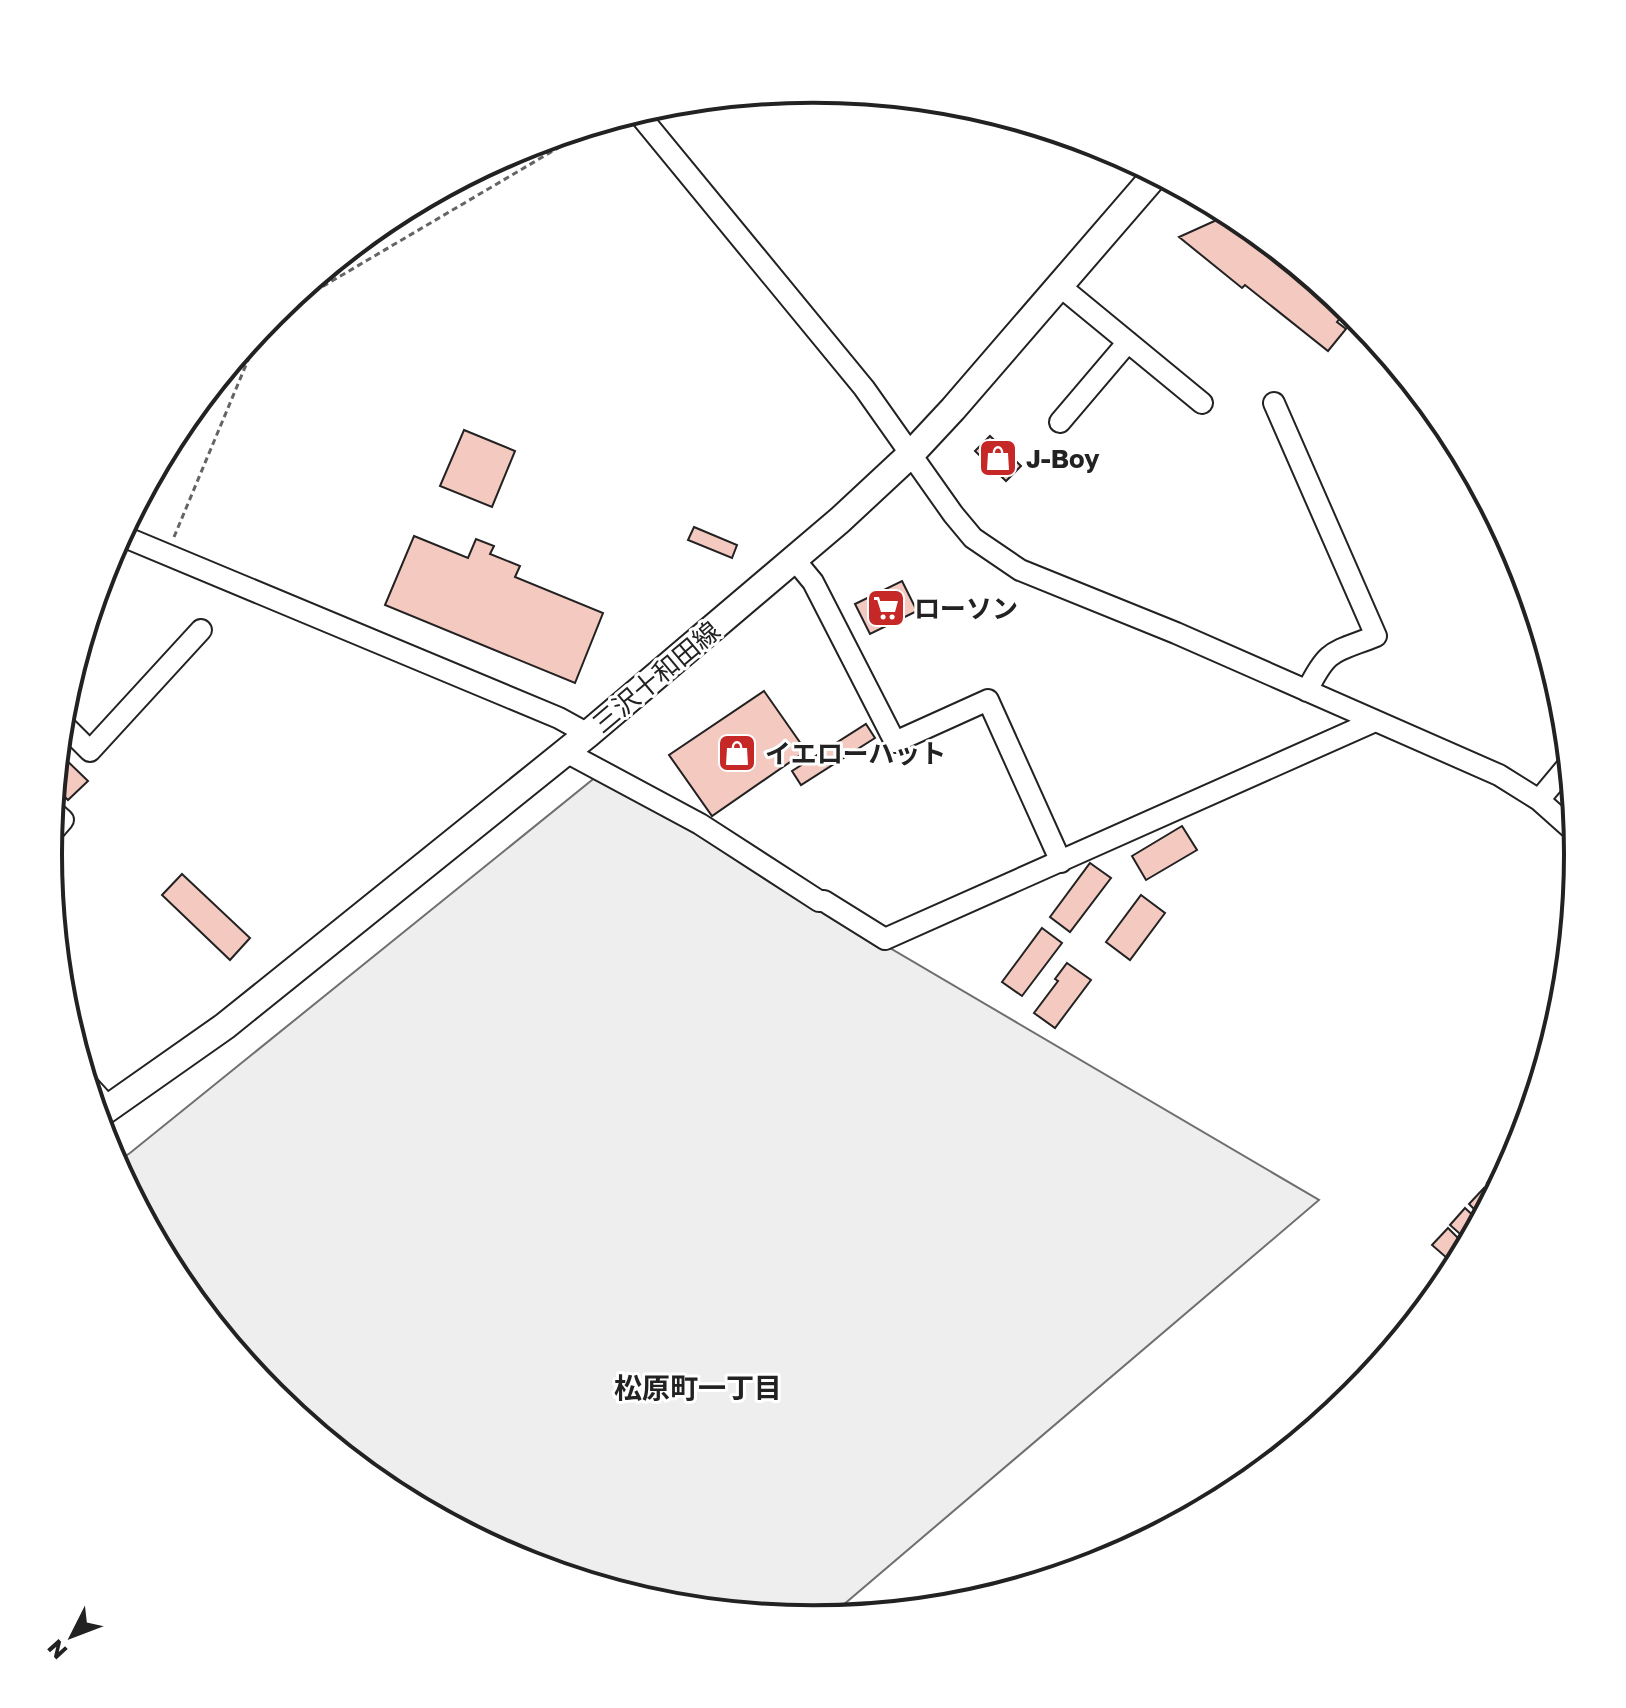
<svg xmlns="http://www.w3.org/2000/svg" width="1626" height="1708" font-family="'Golos Text','Noto Sans JP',sans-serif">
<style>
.green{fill:#eee;stroke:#6f6f6f;stroke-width:2}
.building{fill:#f3c9c0;stroke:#222;stroke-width:2}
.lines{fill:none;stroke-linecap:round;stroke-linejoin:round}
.minor-casing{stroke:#222;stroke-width:24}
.major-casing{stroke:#222;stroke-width:30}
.path{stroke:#646464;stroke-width:3;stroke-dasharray:6 4;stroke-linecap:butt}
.minor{stroke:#fff;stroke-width:20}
.major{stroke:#fff;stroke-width:26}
.labels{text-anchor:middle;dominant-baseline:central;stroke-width:6;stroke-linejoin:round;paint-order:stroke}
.poi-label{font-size:26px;font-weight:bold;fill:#222;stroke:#fff;text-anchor:start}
.street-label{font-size:26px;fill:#222;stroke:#fff}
.neighbourhood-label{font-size:28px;font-weight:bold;fill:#222;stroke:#fff}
.rim{fill:none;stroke:#222;stroke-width:4}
</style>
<rect width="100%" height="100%" fill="#fff"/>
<path class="green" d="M597,776L1319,1200L829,1617L813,1619L663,1604L520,1561L388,1490L272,1395L177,1279L115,1163L130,1153Z"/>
<path class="building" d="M1230,214L1348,308L1337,322L1346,329L1328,351L1245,285L1242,288L1179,237Z
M464,430L515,451L492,507L440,486Z
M990,436L1021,466L1006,481L975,451Z
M694,527L737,545L732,558L688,540Z
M414,536L468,558L476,539L494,546L490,554L520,566L515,577L603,613L575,683L385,605Z
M902,581L917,611L870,634L855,604Z
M764,691L806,751L712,816L669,755Z
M866,724L875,738L801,785L792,771Z
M58,752L88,781L68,800L55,787Z
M1182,826L1197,850L1146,880L1132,856Z
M1090,863L1111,878L1070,932L1050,917Z
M182,874L250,938L230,960L162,895Z
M1141,895L1165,913L1130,960L1106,942Z
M1042,928L1062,943L1022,996L1002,982Z
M1067,963L1091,980L1055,1028L1034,1013L1058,981L1055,979Z
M1502,1166L1507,1171L1496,1191L1487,1183Z
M1484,1188L1493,1197L1482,1217L1469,1204Z
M1465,1208L1478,1220L1475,1223L1477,1226L1469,1242L1450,1225Z
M1448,1228L1460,1240L1457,1243L1464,1250L1456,1266L1432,1245Z"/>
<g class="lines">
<defs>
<path id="minor" d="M637,112L864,388L953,514L973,538L1020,570L1176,633L1499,775L1539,800L1576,833
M1061,287L1202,403
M1274,403L1376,636C1333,653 1328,648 1307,691
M1060,422L1128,342
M120,535L559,718L588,734
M794,559L813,582L895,742L988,700L1061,862
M61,722L90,751L201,630
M566,752L700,824L819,901H824L885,939L1375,721
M1539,800L1569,764
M50,835L63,820L52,810
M88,1085L109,1108"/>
<path id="major" d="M97,1116L225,1026L588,734L840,520L912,453L953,409L1156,174"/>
</defs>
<use href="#minor" class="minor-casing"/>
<use href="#major" class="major-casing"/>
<path class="path" d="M174,537L256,341L281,311L602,122"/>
<use href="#minor" class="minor"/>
<use href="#major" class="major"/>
</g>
<defs>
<symbol id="shop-square" viewBox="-11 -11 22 22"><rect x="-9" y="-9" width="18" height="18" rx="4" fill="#c62828" stroke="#fff"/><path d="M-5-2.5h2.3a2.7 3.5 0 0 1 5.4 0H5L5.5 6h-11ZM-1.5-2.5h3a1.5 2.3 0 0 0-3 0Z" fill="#fff"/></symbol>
<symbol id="supermarket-square" viewBox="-11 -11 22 22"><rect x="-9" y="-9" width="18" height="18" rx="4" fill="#c62828" stroke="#fff"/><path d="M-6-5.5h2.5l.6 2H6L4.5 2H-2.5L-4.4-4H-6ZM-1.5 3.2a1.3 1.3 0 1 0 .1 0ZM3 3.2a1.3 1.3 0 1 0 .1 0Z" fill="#fff"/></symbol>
</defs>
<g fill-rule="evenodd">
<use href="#shop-square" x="976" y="436" width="44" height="44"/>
<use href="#supermarket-square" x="864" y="586" width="44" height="44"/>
<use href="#shop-square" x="715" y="731" width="44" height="44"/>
</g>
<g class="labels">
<g class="poi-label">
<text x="1026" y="458">J-Boy</text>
<text x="914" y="608">ローソン</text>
<text x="765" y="753">イエローハット</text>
</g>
<g class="street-label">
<text transform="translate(656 677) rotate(-40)">三沢十和田線</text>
</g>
<g class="neighbourhood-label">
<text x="698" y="1387">松原町一丁目</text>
</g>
</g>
<path d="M0 0H1626V1708H0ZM62 854a751 751 0 1 1 1502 0a751 751 0 1 1-1502 0Z" fill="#fff" fill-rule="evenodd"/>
<path class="rim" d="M62 854a751 751 0 1 1 1502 0a751 751 0 1 1-1502 0Z"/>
<g transform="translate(72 1636) rotate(228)" stroke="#ffffff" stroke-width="6" paint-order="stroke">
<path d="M0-6L14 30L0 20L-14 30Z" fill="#222222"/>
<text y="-12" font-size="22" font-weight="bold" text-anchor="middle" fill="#222222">N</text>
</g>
</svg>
